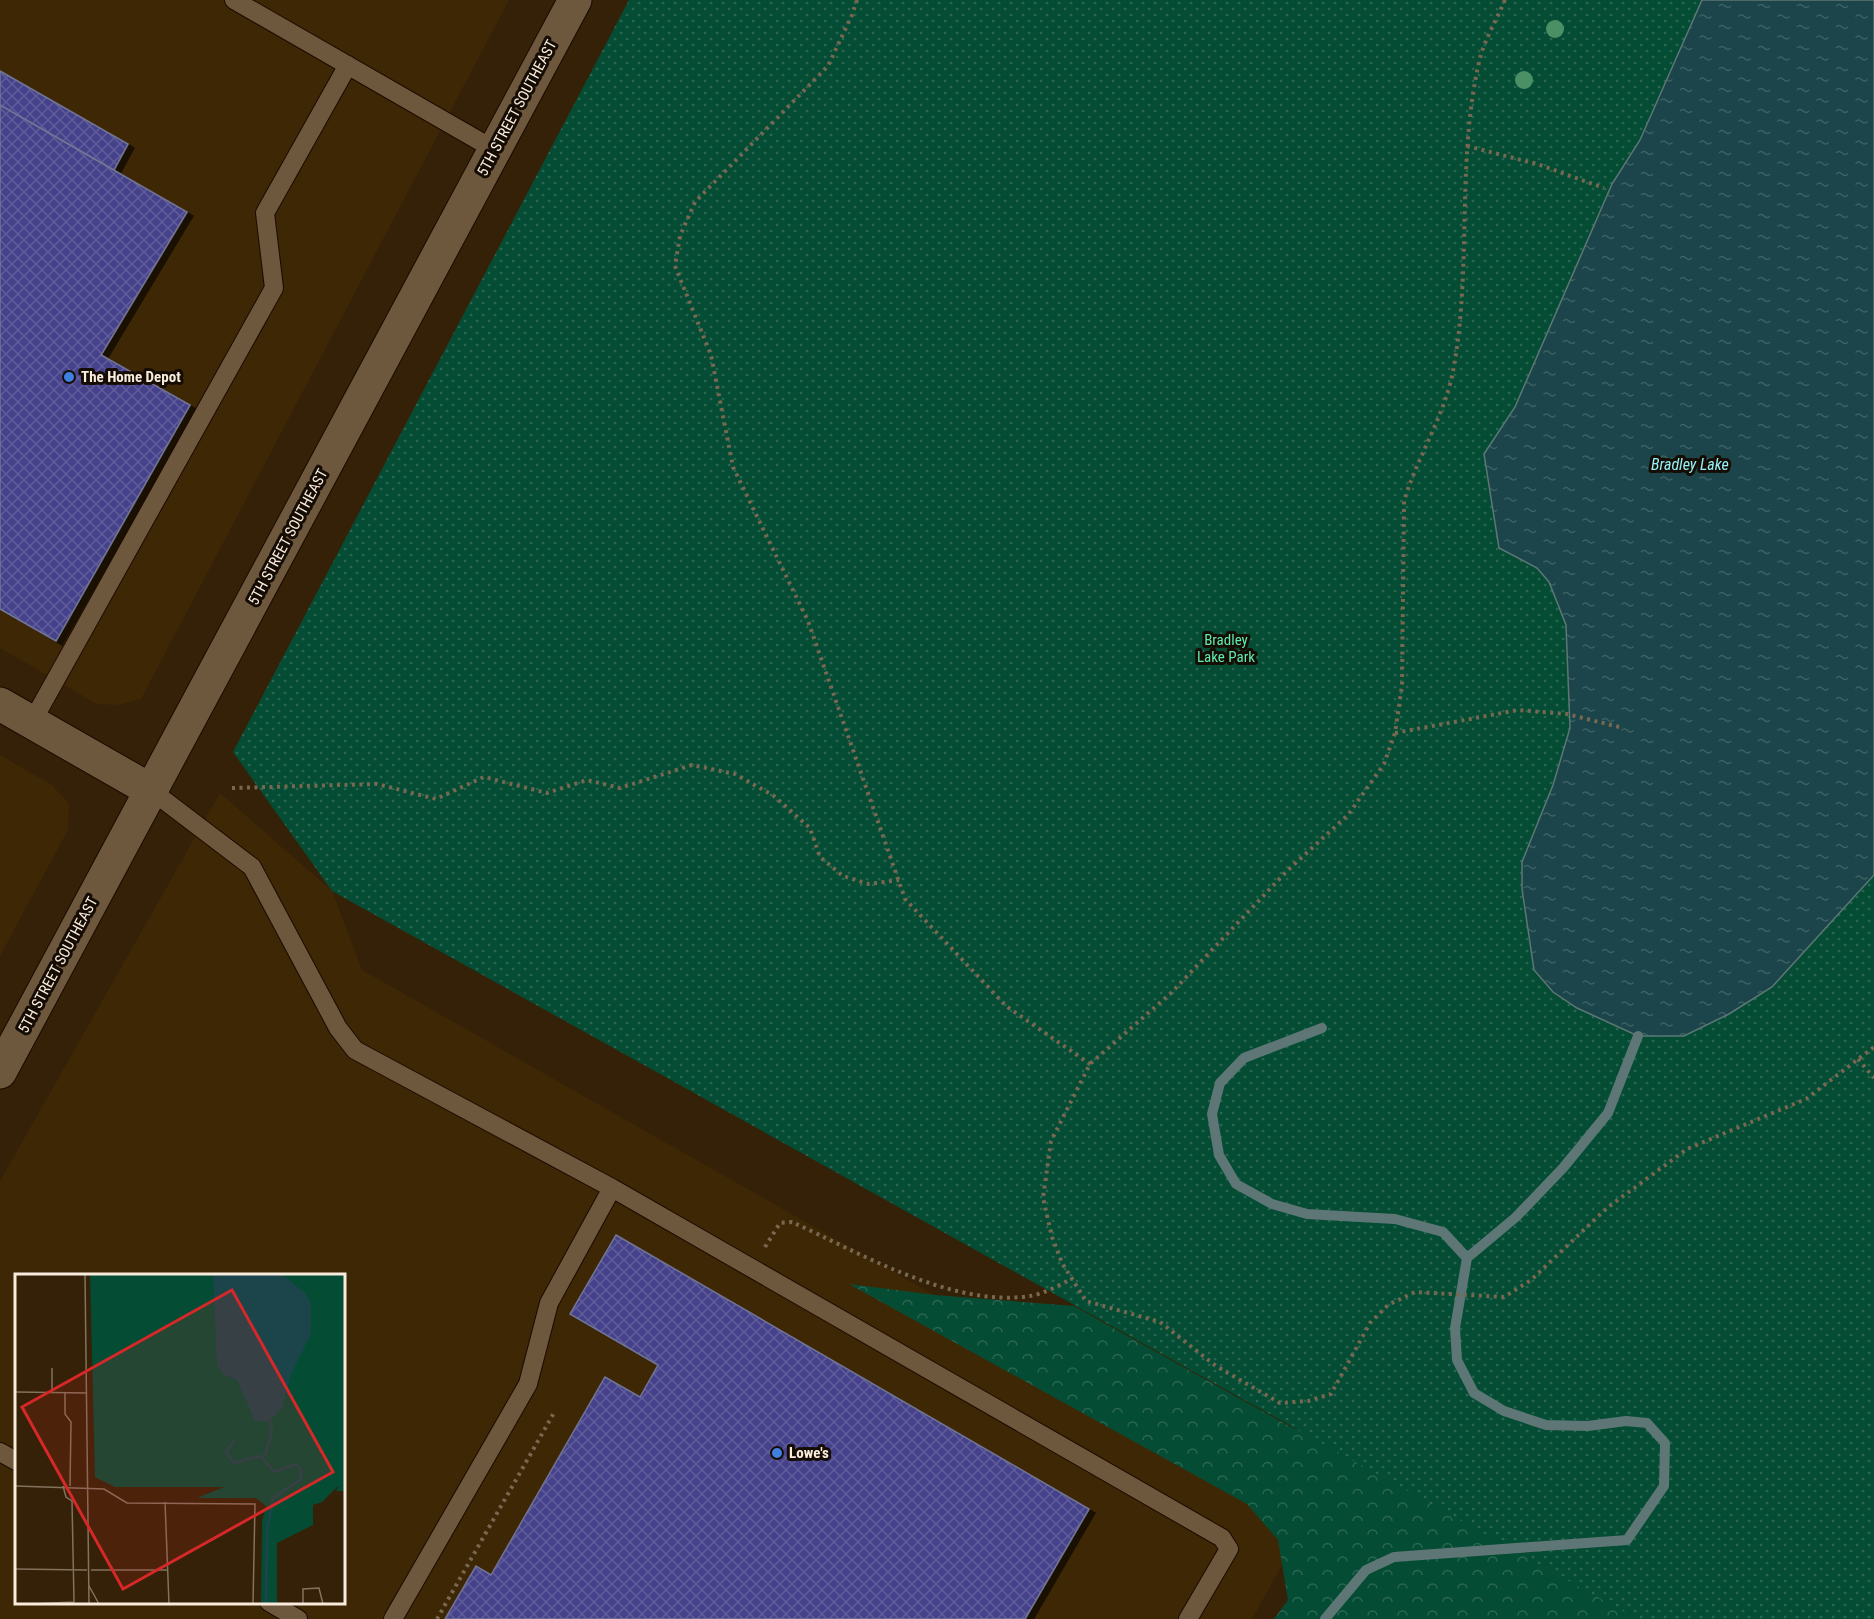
<svg xmlns="http://www.w3.org/2000/svg" width="1874" height="1619" font-family="'Roboto Condensed',sans-serif">
<style>
.built{fill:#3e2705;fill-rule:evenodd}
.forest{fill:url(#forest-crowns)}
.park{fill:url(#park-dots)}
.water{fill:url(#water-ripples);stroke:#5e7776;stroke-width:1.5}
.lines{fill:none;stroke-linecap:round;stroke-linejoin:round}
.stream{stroke:#5e7776;stroke-width:10}
.building{fill:url(#building-cross-hatch);stroke:#727594;stroke-width:1.5;filter:url(#shadow)}
.service-casing{stroke:#1b0a00;stroke-width:20}
.tertiary-casing{stroke:#1b0a00;stroke-width:35}
.path{stroke:#796851;stroke-width:4;stroke-dasharray:3 4.5;stroke-linecap:butt}
.service{stroke:#6d573d;stroke-width:18}
.tertiary{stroke:#6d573d;stroke-width:33}
.tree{fill:#4b9065}
.shop-dot{fill:#3f7fe0;stroke:#150d04;stroke-width:2}
.labels{text-anchor:middle;dominant-baseline:central;stroke-width:6;stroke-linejoin:round;paint-order:stroke}
.street-label{font-size:15px;fill:#f9ecdd;stroke:#150d04}
.poi-label{font-size:15px;font-weight:bold;fill:#f9ecdd;stroke:#150d04;text-anchor:start}
.park-label{font-size:15px;fill:#5eebb2;stroke:#150d04}
.water-label{font-size:16px;font-style:italic;fill:#94f0fa;stroke:#150d04}
.inset-river{fill:none;stroke:#1b454a;stroke-width:3}
.inset-road{fill:none;stroke:#83725d;stroke-width:1.5}
.view{fill:#d62828;fill-opacity:0.15;stroke:#d62828;stroke-width:3}
.inset-edge{fill:none;stroke:#f9ecdd;stroke-width:3}
</style>
<defs>
<pattern id="forest-crowns" width="20" height="18" patternUnits="userSpaceOnUse" patternTransform="scale(1.5)"><rect width="20" height="18" fill="#054c34"/><path d="M2 6a3 3 0 1 1 6 0M12 15a3 3 0 1 1 6 0" fill="none" stroke="#2a6651"/></pattern>
<pattern id="park-dots" width="8" height="8" patternUnits="userSpaceOnUse" patternTransform="scale(1.5)"><rect width="8" height="8" fill="#054c34"/><path d="M2 2h.1M6 6h.1" fill="none" stroke="#2a6651" stroke-width="1.8" stroke-linecap="round"/></pattern>
<pattern id="water-ripples" width="26" height="14" patternUnits="userSpaceOnUse" patternTransform="scale(1.5)"><rect width="26" height="14" fill="#1b454a"/><path d="M2 4q2-2 4 0t4 0M15 11q2-2 4 0t4 0" fill="none" stroke="#3d6064"/></pattern>
<pattern id="building-cross-hatch" width="8" height="8" patternUnits="userSpaceOnUse" patternTransform="scale(1.5)"><rect width="8" height="8" fill="#44428b"/><path d="M0 0l8 8M0 8l8-8" fill="none" stroke="#605d9b"/></pattern>
<filter id="shadow"><feDropShadow dx="6" dy="4" stdDeviation="0" flood-color="#0009"/></filter>
</defs>
<rect width="100%" height="100%" fill="#342107"/>
<path class="built" d="M0,0H509L141,699L119,705L97,704L0,648Z
M0,755L52,785L69,803L68,830L0,956Z
M220,793L332,891L362,970L1313,1510L1252,1619H0V1181ZM16,1276H344V1602H16Z"/>
<path class="forest" d="M849,1284L935,1295L1074,1306L1291,1427L1874,1619H1274L1288,1600L1278,1540L1247,1504Z"/>
<path class="park" d="M629,0H1874V1619H1637L332,891L233,752Z"/>
<path class="water" d="M1702,0H1874V875L1772,987L1729,1014L1684,1036H1638L1577,1008L1553,992L1534,970L1522,889V862L1553,785L1570,728L1566,625L1549,582L1537,568L1499,548L1484,454L1515,407L1612,184L1640,140Z"/>
<g class="lines">
<path class="stream" d="M1322,1028L1244,1058L1220,1083L1212,1114L1219,1155L1236,1184L1272,1204L1307,1214L1395,1219L1443,1232L1467,1258L1455,1328L1457,1360L1474,1393L1504,1411L1546,1425L1588,1426L1626,1421L1647,1423L1665,1443L1664,1486L1627,1540L1394,1557L1366,1570L1325,1619
M1467,1258L1516,1217L1563,1168L1608,1113L1638,1036"/>
</g>
<path class="building" d="M0,71L128,144L114,170L0,105Z
M0,105L187,212L101,355L190,405L56,641L0,609Z
M616,1235L1089,1509L1025,1619H445L476,1566L491,1575L605,1377L640,1397L658,1365L570,1314Z"/>
<g class="lines">
<defs>
<path id="service" d="M234,0L495,150
M32,722L274,288L265,213L348,65
M152,791L252,867L338,1028L355,1050L612,1188L1222,1538L1229,1549L1188,1619
M0,1452L16,1461
M269,1602L298,1619
M393,1619L528,1384L549,1303L612,1188"/>
<path id="tertiary" d="M0,704L152,791
M0,1072L575,0"/>
</defs>
<use href="#service" class="service-casing"/>
<use href="#tertiary" class="tertiary-casing"/>
<path class="path" d="M857,0L852,15L828,66L695,202L680,236L675,266L711,355L733,467L808,621L905,899L1006,1006L1090,1064
M1505,0C1497,19 1485,39 1480,58C1456,158 1472,264 1454,366C1446,414 1418,455 1404,501L1402,686L1395,733L1384,764L1348,815L1288,870L1170,994L1090,1064L1051,1141L1043,1198L1052,1237L1062,1263L1086,1301L1160,1322L1216,1366L1280,1403L1308,1401L1331,1394L1370,1323L1388,1305L1415,1292L1504,1297L1531,1280L1607,1208L1687,1149L1806,1099L1874,1047
M1467,146L1537,164L1604,188
M1395,733L1518,710L1567,714L1623,728
M232,788L377,784L436,799L484,777L547,793L587,780L620,788L692,765L735,774L774,796L810,828L820,857L843,876L869,884L899,880
M1858,1059L1874,1078
M765,1247L780,1223L792,1222C860,1253 953,1308 1030,1296C1044,1294 1059,1285 1072,1279
M437,1619L555,1411"/>
<use href="#service" class="service"/>
<use href="#tertiary" class="tertiary"/>
</g>
<g class="tree">
<circle cx="1555" cy="29" r="9"/>
<circle cx="1524" cy="80" r="9"/>
</g>
<g class="shop-dot">
<circle cx="69" cy="377" r="6"/>
<circle cx="777" cy="1453" r="6"/>
</g>
<g class="labels">
<g class="street-label">
<text transform="translate(517 108) rotate(-62)">5TH STREET SOUTHEAST</text>
<text transform="translate(288 537) rotate(-62)">5TH STREET SOUTHEAST</text>
<text transform="translate(58 965) rotate(-62)">5TH STREET SOUTHEAST</text>
</g>
<g class="poi-label">
<text x="81" y="377">The Home Depot</text>
<text x="789" y="1453">Lowe's</text>
</g>
<g class="park-label">
<text x="1226" y="640">Bradley<tspan x="1226" dy="17">Lake Park</tspan></text>
</g>
<g class="water-label">
<text x="1690" y="464">Bradley Lake</text>
</g>
</g>
<g transform="translate(15 1274)">
<rect width="330" height="330" fill="#342107"/>
<path d="M330,0L328,207L307,228L298,231V251L262,269V330H246L247,247L251,232L241,224H182L209,213H241Z" fill="#054c34"/>
<path d="M75,0H330V217H321L323,213H100L80,203Z" fill="#054c34"/>
<path d="M198,0H267L290,19L296,29V60L276,100L267,134L255,147H240L222,106L209,101L202,92Z" fill="#1b454a"/>
<path class="inset-river" d="M219,166L211,179L219,189L246,182L259,198L281,190L286,196V205L258,224L252,257L251,330M250,182L257,158L255,147"/>
<path class="inset-road" d="M70,0L74,330M0,118L72,119M37,119V94M50,119V140L56,148L55,212M0,212L89,215L112,229L240,230L238,330M150,228L154,330M0,295L72,296M76,296H152M74,312L84,330M16,330L59,328L57,227L51,223L48,212M288,330V315L304,314L308,330"/>
<path class="view" d="M217,16L318,198L108,315L7,133Z"/>
<rect width="330" height="330" class="inset-edge"/>
</g>
</svg>
